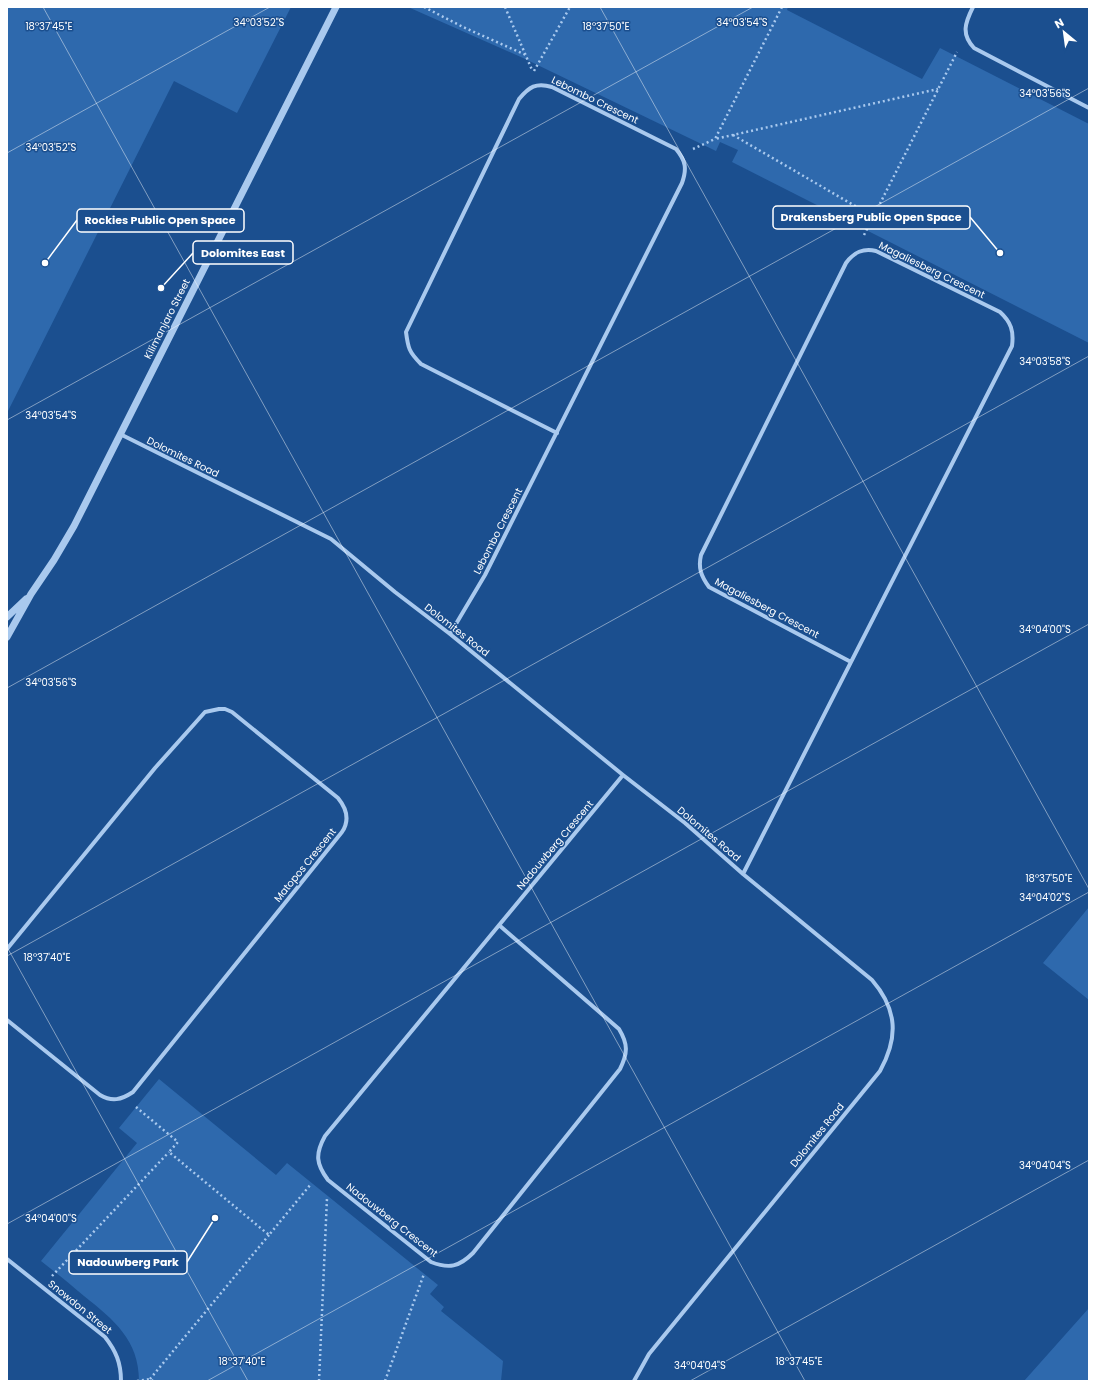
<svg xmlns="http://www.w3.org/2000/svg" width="1096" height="1388" font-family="Poppins,sans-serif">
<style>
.green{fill:#2e69ad}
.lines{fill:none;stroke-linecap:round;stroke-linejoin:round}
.path{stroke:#a9c9ee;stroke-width:2.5;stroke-dasharray:2 3;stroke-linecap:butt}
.minor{stroke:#a9c9ee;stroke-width:4}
.tertiary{stroke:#a9c9ee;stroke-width:7}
.ticks{fill:none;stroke:#fff;stroke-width:1;stroke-opacity:0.45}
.labels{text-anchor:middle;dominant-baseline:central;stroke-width:3;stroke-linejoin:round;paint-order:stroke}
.street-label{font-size:10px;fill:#fff;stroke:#1b4f8f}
.ticks-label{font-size:10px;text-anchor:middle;fill:#fff;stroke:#1b4f8f;stroke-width:3;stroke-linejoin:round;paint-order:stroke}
.leader{fill:none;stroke:#fff;stroke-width:1.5}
.callout-dot{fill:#fff;stroke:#1b4f8f;stroke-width:1.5}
.callout{fill:#1b4f8f;stroke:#fff;stroke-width:1.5}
.callout-label{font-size:11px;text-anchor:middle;font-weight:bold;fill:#fff}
</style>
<rect width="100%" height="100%" fill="#1b4f8f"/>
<path class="green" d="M7,7H291L237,113L174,81L7,413Z
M408,7H788L787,10L922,79L940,48L1089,124V343L732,162L738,150L720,142L716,151L523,58Z
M1089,907V1000L1043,963Z
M159,1079L276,1175L287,1163L438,1285L430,1294L444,1307L441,1311L503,1361L501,1381H139C139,1340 114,1320 84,1296C70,1284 55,1272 41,1261L137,1143L119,1128Z
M1089,1308V1381H1024Z"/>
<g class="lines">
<path class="path" d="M424,7L463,27L526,55
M505,7L532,70
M782,7L715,139L938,89
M534,71L570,7
M733,135L874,217
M693,149L715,139
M864,235L957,52
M136,1107L178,1142L169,1152L269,1235L311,1184
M52,1276L169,1152
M150,1379L269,1235
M137,1381L150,1379L153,1381
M319,1381L327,1198
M385,1381L424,1274"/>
<path class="minor" d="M973,7C965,23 961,34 974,48L1089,108
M120,434L331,539L395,592L450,634L623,775L685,823L743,874L872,980C897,1009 899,1037 880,1071L649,1354L634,1381
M450,634L485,575L682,183C687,169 686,161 676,149L552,87C536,82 529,87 519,99L406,332C408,348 409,352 421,364L557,433
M743,874L1012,346C1014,331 1011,322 1000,312L876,251C863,248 854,252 846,263L701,555C698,568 701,576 709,587L851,662
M499,925L619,1029C628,1044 628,1053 620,1069L473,1253C459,1267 449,1269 431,1262L328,1180C316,1164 315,1154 325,1136L623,775
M7,949L155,768L205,712L219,709H225L232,712L338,798C347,809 350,820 342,832L133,1092C121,1100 112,1102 100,1095L7,1020
M7,1259L105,1337C116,1351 121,1363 121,1381"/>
<path class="tertiary" d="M7,617L26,599
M7,637L31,594L54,560L74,526L336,7"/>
</g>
<path class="ticks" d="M43,7L805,1381M600,7L1089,889M7,153L270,7M7,420L753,7M7,688L1089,88M7,947L248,1381M7,956L1089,356M7,1224L1089,624M207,1381L1089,892M690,1381L1089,1160"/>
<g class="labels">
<g class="street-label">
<text transform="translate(595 100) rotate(26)">Lebombo Crescent</text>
<text transform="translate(932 270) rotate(26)">Magaliesberg Crescent</text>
<text transform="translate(167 319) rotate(-63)">Kilimanjaro Street</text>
<text transform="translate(183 457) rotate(26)">Dolomites Road</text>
<text transform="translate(498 531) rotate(-63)">Lebombo Crescent</text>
<text transform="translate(767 608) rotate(28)">Magaliesberg Crescent</text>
<text transform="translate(457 630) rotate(38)">Dolomites Road</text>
<text transform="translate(709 834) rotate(40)">Dolomites Road</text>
<text transform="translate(555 845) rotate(-50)">Nadouwberg Crescent</text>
<text transform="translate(305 865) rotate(-51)">Matopos Crescent</text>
<text transform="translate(817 1135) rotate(-51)">Dolomites Road</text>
<text transform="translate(392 1220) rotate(38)">Nadouwberg Crescent</text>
<text transform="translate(80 1307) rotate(39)">Snowdon Street</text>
</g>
</g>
<g class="ticks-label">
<text x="259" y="26">34°03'52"S</text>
<text x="742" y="26">34°03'54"S</text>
<text x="49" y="30">18°37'45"E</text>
<text x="606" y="30">18°37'50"E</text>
<text x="1045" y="97">34°03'56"S</text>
<text x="51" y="151">34°03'52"S</text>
<text x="1045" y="365">34°03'58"S</text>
<text x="51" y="419">34°03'54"S</text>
<text x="1045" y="633">34°04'00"S</text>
<text x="51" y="686">34°03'56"S</text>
<text x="1049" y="882">18°37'50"E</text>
<text x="1045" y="901">34°04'02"S</text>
<text x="47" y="961">18°37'40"E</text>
<text x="1045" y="1169">34°04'04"S</text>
<text x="51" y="1222">34°04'00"S</text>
<text x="242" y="1365">18°37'40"E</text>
<text x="799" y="1365">18°37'45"E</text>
<text x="700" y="1369">34°04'04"S</text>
</g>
<path class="leader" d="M1000 253L970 217M45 263L77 220M161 288L193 253M215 1218L187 1262"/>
<g class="callout-dot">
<circle cx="1000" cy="253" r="4"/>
<circle cx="45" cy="263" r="4"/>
<circle cx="161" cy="288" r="4"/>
<circle cx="215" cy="1218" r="4"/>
</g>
<g class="callout">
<rect x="773" y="206" width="197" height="23" rx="4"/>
<rect x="77" y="209" width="167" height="23" rx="4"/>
<rect x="193" y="241" width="100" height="23" rx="4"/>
<rect x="69" y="1251" width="118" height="23" rx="4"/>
</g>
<g class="callout-label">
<text x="871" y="221">Drakensberg Public Open Space</text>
<text x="160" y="224">Rockies Public Open Space</text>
<text x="243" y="257">Dolomites East</text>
<text x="128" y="1266">Nadouwberg Park</text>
</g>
<rect width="1096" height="1388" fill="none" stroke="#ffffff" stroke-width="16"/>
<g transform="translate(1064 32) rotate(331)" stroke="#1b4f8f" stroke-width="3" paint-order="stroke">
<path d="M0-3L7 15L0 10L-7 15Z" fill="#ffffff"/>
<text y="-6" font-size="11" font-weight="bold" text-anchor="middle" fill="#ffffff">N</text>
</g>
</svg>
